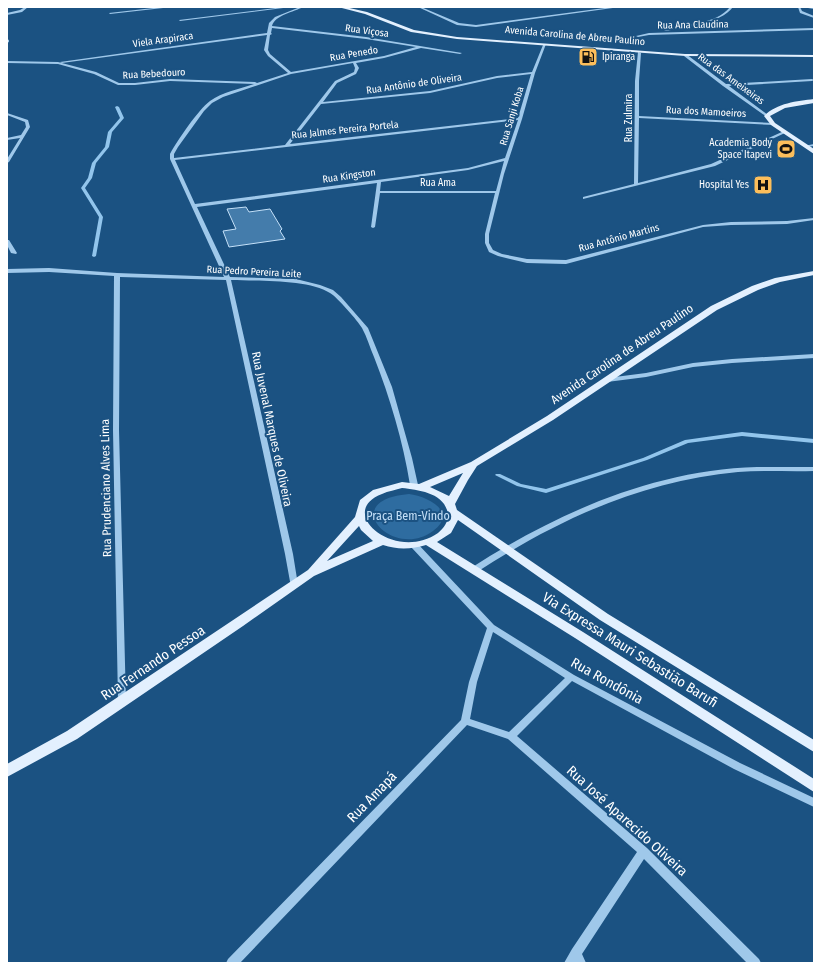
<svg xmlns="http://www.w3.org/2000/svg" width="821" height="970" font-family="'Fira Sans Condensed',sans-serif">
<style>
.green{fill:#2e6ca0}
.lines{fill:none;stroke-linecap:round;stroke-linejoin:round}
.stream{fill:#92c5ec;fill-rule:evenodd}
.building{fill:#447cab;stroke:#c4e0f8}
.minor{fill:#9fc8ea;fill-rule:evenodd}
.major{fill:#e3f0fe;fill-rule:evenodd}
.labels{text-anchor:middle;dominant-baseline:central;stroke-width:4;stroke-linejoin:round;paint-order:stroke}
.far-street-label{font-size:10px;fill:#fff;stroke:#1b5282}
.far-poi-label{font-size:10px;fill:#fff;stroke:#1b5282;text-anchor:end}
.street-label{font-size:12px;fill:#fff;stroke:#1b5282}
.park-label{font-size:12px;fill:#c4e0f8;stroke:#1b5282}
.near-street-label{font-size:14px;fill:#fff;stroke:#1b5282}
</style>
<rect width="100%" height="100%" fill="#1b5282"/>
<path class="green" d="M409,494C427,496 459,512 433,531C393,561 336,500 409,494Z"/>
<g class="lines">
<path class="stream" d="M117,106L119,107L124,118L112,132L109,147L96,163L92,178L85,188L103,217L96,256L94,257L92,256L99,217L81,188L88,178L92,163L105,147L108,132L120,118L115,107Z
M742,432L814,439V443L742,436L688,443L647,460L546,493L517,486L495,475L496,474H500L521,484L546,489L643,458L685,440Z"/>
</g>
<path class="building" d="M246,207L249,212L270,209L282,229L280,231L285,239L229,247L223,231L236,229L227,209Z"/>
<g class="lines">
<path class="minor" d="M25,7H28L22,12L7,15V13L20,10Z
M162,7H172L110,14L109,13Z
M283,7H291L180,21L179,20Z
M300,7H303C294,12 275,15 272,26L366,37L462,53L460,54L421,48L384,58L356,63L359,68L356,74L337,83L323,102L430,91L497,76L532,72L543,45L546,44L535,73L522,119L504,174L489,234V243L493,250L502,254L527,259L566,260L703,225L731,222L787,221L814,218V220L787,224L731,225L703,227L566,264L527,263L498,256L489,252L485,243V234L495,193H380L375,227L373,228L371,227L377,183L197,207L230,277L296,279L320,285L333,290L341,297L368,328L392,387L412,458L418,485L414,487L410,485C403,441 390,398 374,357C370,348 367,337 362,328C358,321 337,297 330,293C309,279 256,281 231,280L293,554L298,585L297,587H291L285,554L226,280L120,277L119,430L126,702L125,704L122,705L119,704L118,702L113,430L114,276L49,272L7,273V269L49,268L117,273L224,277L170,159V154C177,141 198,110 210,101C222,92 240,89 254,84L170,81L135,85H118L94,74L58,64L7,63V61L58,62L96,72L119,83H135L170,79L255,82L257,83L288,73L268,56L264,50L267,35L62,63L60,62L267,33L269,23L275,17ZM272,28L366,39L416,47L384,56L291,72L270,54L268,50L270,35L272,34L271,33ZM353,63L355,68L354,72L335,81L285,145L174,158V154L178,147L204,111L212,103L223,97L291,74ZM531,74L518,118L290,144L321,104L430,93L497,78ZM518,120L505,158L468,168L195,204L175,160ZM504,161L496,191H380L381,182L468,170Z
M418,7H421L459,23L476,25L612,7H620L476,27L457,25Z
M730,7H733C720,24 686,27 666,31L664,30C685,22 715,26 730,7Z
M798,7H800L802,11L814,16V18L800,13Z
M808,7H814V9L808,8Z
M814,28V30L649,35L638,37L636,36L649,33Z
M7,39L9,40V42L7,43Z
M638,52L641,53L639,81V116L773,123L775,124L773,125L639,118L638,183L711,164L784,131L787,132L715,166L583,199V197L634,184L635,81Z
M684,54H686L726,84L812,79L814,80L812,81L729,86L768,115L769,116L767,117L723,86L684,56Z
M7,113L28,120L30,127L9,162L7,163V159L20,138L7,140V138L21,135L26,127L25,122L7,115Z
M814,144V146L806,147L804,146Z
M7,240H9L17,253L16,254L11,253L7,245Z
M814,354V358L732,363L693,367L646,377L607,382L604,380L607,378L646,373L693,363L732,359Z
M757,467H814V471C789,472 763,470 738,472C641,481 557,520 477,572H471L470,570L471,568C557,513 653,470 757,467Z
M411,543H417L494,625L574,675L740,763L814,798V807L734,769L572,681L517,736L647,848L759,959L761,963H747L644,859L582,954L586,963H564L572,949L637,852L508,739L467,725L240,963H226L228,959L461,720L469,682L487,628L411,547L410,545ZM493,632L565,678L509,732L470,719L477,682Z"/>
<path class="major" d="M338,7H345L367,12L414,30L457,37L685,54L814,55V57L685,56L457,39L411,32L365,14Z
M814,99V103L785,108L770,116L775,123L814,149V154L771,125L764,116C777,103 797,101 814,99Z
M814,271V275L780,282L758,290L717,310L553,420L477,466L468,480L455,504L457,510L608,614L814,740V752L600,620L458,520L451,533L437,542L583,632L814,779V792L575,638L426,545C412,549 398,550 383,545L314,576L243,626L77,739L7,777V764L67,731L308,570L355,517L360,500L373,490L402,482L419,484L471,462L547,416L711,306L752,286L775,278ZM463,473L449,496L430,487ZM402,488C419,490 446,493 448,515C448,522 444,528 438,533C395,563 335,512 382,494C388,491 396,490 402,488ZM359,526L361,530L373,541L327,561Z"/>
</g>
<defs>
<symbol id="fuel-square" viewBox="-11 -11 22 22"><rect x="-9" y="-9" width="18" height="18" rx="4" fill="#fcbe5b" stroke="#1b5282"/><path d="M-5.5-6h7V0h2V4h1.3V-2.5L3-4.5l.8-.8L6-3V5H2.5V1h-1V6h-7ZM-4.2-4.7v3.2H.2V-4.7Z" fill="#111"/></symbol>
<symbol id="stadium-square" viewBox="-11 -11 22 22"><rect x="-9" y="-9" width="18" height="18" rx="4" fill="#fcbe5b" stroke="#1b5282"/><path d="M0-5a6.5 5 0 1 0 0 10a6.5 5 0 1 0 0-10ZM-3.5-1.8h7v3.6h-7Z" fill="#111"/></symbol>
<symbol id="hospital-square" viewBox="-11 -11 22 22"><rect x="-9" y="-9" width="18" height="18" rx="4" fill="#fcbe5b" stroke="#1b5282"/><path d="M-5-5h3v3.5h4V-5h3V5h-3V1.5h-4V5h-3Z" fill="#111"/></symbol>
</defs>
<g fill-rule="evenodd">
<use href="#fuel-square" x="577" y="46" width="22" height="22"/>
<use href="#stadium-square" x="775" y="138" width="22" height="22"/>
<use href="#hospital-square" x="752" y="174" width="22" height="22"/>
</g>
<g class="labels">
<g class="far-street-label">
<text transform="translate(693 25) rotate(-1)">Rua Ana Claudina</text>
<text transform="translate(367 31) rotate(8)">Rua Viçosa</text>
<text transform="translate(575 36) rotate(5)">Avenida Carolina de Abreu Paulino</text>
<text transform="translate(163 40) rotate(-8)">Viela Arapiraca</text>
<text transform="translate(354 54) rotate(-10)">Rua Penedo</text>
<text transform="translate(154 74) rotate(-3)">Rua Bebedouro</text>
<text transform="translate(731 79) rotate(36)">Rua das Ameixeiras</text>
<text transform="translate(414 84) rotate(-8)">Rua Antônio de Oliveira</text>
<text transform="translate(706 112) rotate(3)">Rua dos Mamoeiros</text>
<text transform="translate(512 116) rotate(-73)">Rua Sanji Koba</text>
<text transform="translate(629 118) rotate(-90)">Rua Zulmira</text>
<text transform="translate(345 130) rotate(-6)">Rua Jalmes Pereira Portela</text>
<text transform="translate(349 176) rotate(-8)">Rua Kingston</text>
<text x="438" y="183">Rua Ama</text>
<text transform="translate(619 238) rotate(-15)">Rua Antônio Martins</text>
<text transform="translate(254 272) rotate(3)">Rua Pedro Pereira Leite</text>
</g>
<g class="far-poi-label">
<text x="602" y="57" text-anchor="start">Ipiranga</text>
<text x="772" y="143">Academia Body<tspan x="772" dy="12">Space Itapevi</tspan></text>
<text x="749" y="185">Hospital Yes</text>
</g>
<g class="street-label">
<text transform="translate(622 354) rotate(-34)">Avenida Carolina de Abreu Paulino</text>
<text transform="translate(272 429) rotate(78)">Rua Juvenal Marques de Oliveira</text>
<text transform="translate(106 488) rotate(-91)">Rua Prudenciano Alves Lima</text>
</g>
<g class="park-label">
<text x="408" y="516">Praça Bem-Vindo</text>
</g>
<g class="near-street-label">
<text transform="translate(630 650) rotate(32)">Via Expressa Mauri Sebastião Barufi</text>
<text transform="translate(153 663) rotate(-34)">Rua Fernando Pessoa</text>
<text transform="translate(607 681) rotate(29)">Rua Rondônia</text>
<text transform="translate(372 797) rotate(-46)">Rua Amapá</text>
<text transform="translate(627 821) rotate(42)">Rua José Aparecido Oliveira</text>
</g>
</g>
<rect width="821" height="970" fill="none" stroke="#ffffff" stroke-width="16"/>
</svg>
